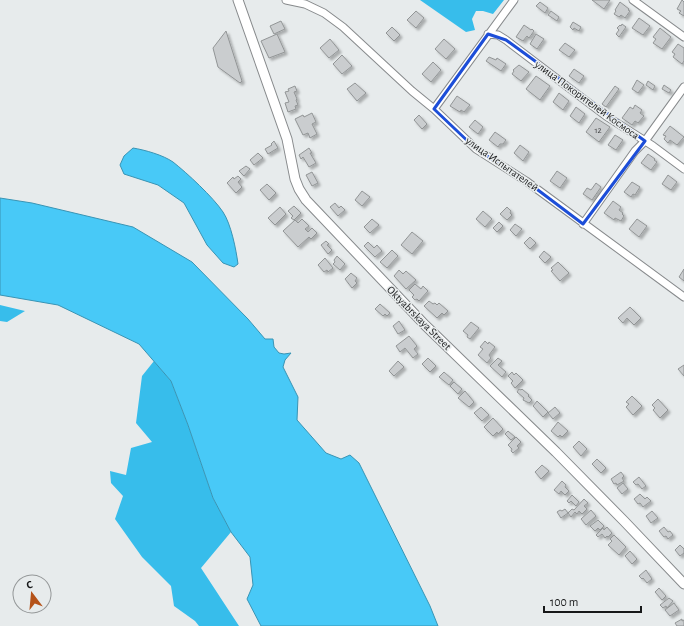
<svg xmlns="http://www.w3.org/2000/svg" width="684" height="626" font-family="'Alegreya Sans',sans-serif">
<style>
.forest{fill:#37bdeb}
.water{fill:#48c9f7;stroke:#3994b4}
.building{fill:#cacdcf;stroke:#929596;filter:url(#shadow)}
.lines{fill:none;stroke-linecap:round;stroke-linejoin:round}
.minor-casing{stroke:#878a8c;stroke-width:9}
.tertiary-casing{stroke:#878a8c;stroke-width:11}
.minor{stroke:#fff;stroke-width:7}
.tertiary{stroke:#fff;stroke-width:9}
.marked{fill:none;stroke:#1d4ed8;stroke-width:3;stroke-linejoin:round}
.labels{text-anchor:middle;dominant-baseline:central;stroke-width:3;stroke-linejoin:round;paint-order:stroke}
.number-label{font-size:9px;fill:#444546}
.street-label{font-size:11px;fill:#171819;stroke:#e7ebec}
</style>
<defs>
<filter id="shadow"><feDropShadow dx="2.5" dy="2.5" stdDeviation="1" flood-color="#0004"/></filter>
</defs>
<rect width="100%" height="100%" fill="#e7ebec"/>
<path class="forest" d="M420,0H504L493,14L483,11H476L472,19L475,30L466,32Z
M0,305L25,311L7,322L0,321Z
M154,361L171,381L188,425L213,498L231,532L201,568L239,626H199L195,621L174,606L171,586L142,557L115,519L123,496L111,483L110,471L126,475L131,448L152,442L136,423L142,376Z"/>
<path class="water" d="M133,148C145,150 163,155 173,162C187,173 213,197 223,212C231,224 236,249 238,264L234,267L223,263L207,245L184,203L158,185L124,174L120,165L124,156Z
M0,198L32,203L133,227L192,262L248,319L265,339H273L274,347L279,353L284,354L291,353L285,360L283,367L298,397L297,420L326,453L341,459L350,455L359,463L430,606L438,626H261L247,599L253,585L250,557L231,532L213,498L188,425L171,381L139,344L58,305L0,295Z"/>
<path class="building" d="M592,0H610L604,9Z
M682,0L684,2V16L679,13L681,11L677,9Z
M540,2L548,8L545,13L536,6Z
M620,2L629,9L628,10L630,11L625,18L621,15L619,17L614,14L616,11L615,10Z
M416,11L424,18L416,28L407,20Z
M551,11L559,17L557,21L548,15Z
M639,18L650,26L643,35L632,28Z
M281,21L285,29L274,34L270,26Z
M573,22L581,27L579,31L574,28L573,30L570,27Z
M622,24L626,27L619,37L616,34L619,30L617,28L620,25L621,26Z
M524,25L531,30L532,29L534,31L529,38L527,36L523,41L516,37Z
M392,27L400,35L394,41L386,33Z
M660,28L671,37L662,49L653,43L656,39L653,37Z
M226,31L242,81L240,83L218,67L213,48Z
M277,34L285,52L269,58L261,41Z
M536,34L544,39L537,49L530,44Z
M330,39L339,50L329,58L320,48Z
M444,39L455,49L446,59L435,49Z
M565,43L575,50L569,57L559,50Z
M678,44L684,48V61L682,64L673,57L675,54L672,52Z
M342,55L352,66L342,74L333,64Z
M489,57L496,60L497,58L506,64L501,71L486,61Z
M433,62L441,70L431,82L422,74Z
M519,65L529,72L521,81L512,74L514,71L513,70Z
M574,69L584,76L579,83L569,76Z
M536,76L550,86L540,100L526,89Z
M637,80L644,85L638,93L632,89Z
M648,81L655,86L653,90L646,85Z
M355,83L366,93L357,101L347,89Z
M664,85L671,90L669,93L662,89Z
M295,86L297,91L294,92L297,99L296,100L298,105L295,106L296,109L288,112L285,103L289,102L285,92L289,91L288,89Z
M615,86L619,89L606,107L602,104Z
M559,93L569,101L563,110L553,102Z
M457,96L470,105L464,112L461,110L460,112L450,106Z
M635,105L642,110L640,113L644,116L638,123L635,121L632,125L622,118L630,107L633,109Z
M576,107L585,114L579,123L570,116Z
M312,113L316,122L312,124L317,134L310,138L308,133L303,135L295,119L303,115L304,117Z
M419,115L427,124L422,129L414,120Z
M596,118L610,127L599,142L586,132Z
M475,120L483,127L478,134L469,127Z
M670,126L684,137L677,145L670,140L668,143L664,139L666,136L663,135Z
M495,132L506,140L503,144H500L498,147L489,140Z
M615,135L623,140L616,150L608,145Z
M274,141L278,148L268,154L265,149L272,145L271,144Z
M520,145L529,152L523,161L514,153Z
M309,148L312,153H310L316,163L309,167L303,157L301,159L299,155Z
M258,153L263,158L254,165L250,160Z
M648,154L655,159L654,160L657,162L651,170L641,163Z
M246,166L250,169L244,176L239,171Z
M557,171L567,178L560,188L550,181Z
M312,172L318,183L312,186L306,175Z
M668,175L677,182L671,190L662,184Z
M238,176L241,179L238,182L242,187L236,193L227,183L233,177L234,179Z
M632,182L640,187L635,195L633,194L631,197L624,192Z
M596,183L601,187L592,200L583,194L587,188L591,190Z
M267,184L276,193L269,200L260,190Z
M362,191L370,197L362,206L355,200Z
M613,201L621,207L619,210L623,213L622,214L624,216L621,221L615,218L614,220L604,213Z
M335,203L339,208L341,206L345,210L338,216L330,207Z
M294,206L301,213L294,220L291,218L293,216L288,211Z
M280,207L286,214L275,225L268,218Z
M507,207L511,211L510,213L512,215L507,220L500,214Z
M483,211L492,219L485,227L476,219Z
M302,219L309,226L305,229L308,232L312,228L317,233L311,239L309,237L298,247L283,231L295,220L298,223Z
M372,219L379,225L370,233L364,227Z
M637,219L647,226L639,237L629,229Z
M499,222L503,226L497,232L493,228Z
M515,224L522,229L516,236L510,230Z
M412,232L423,241L412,254L401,245Z
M530,237L536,243L530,249L524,243Z
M326,241L329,244L327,245L332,250L328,254L321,245Z
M368,242L374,248L377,245L382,251L375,257L364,246Z
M392,250L398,256L387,268L380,262Z
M544,251L551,257L545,263L539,257Z
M337,256L345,264L340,270L333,264L335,262L334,260Z
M325,258L333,268L328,272L327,270L324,272L318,265Z
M558,262L569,273L560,281L551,271L553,270L551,268Z
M684,269V281L679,277Z
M399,270L403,274L406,271L416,280L406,289L394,276Z
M351,273L357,278L355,281L357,283L352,288L345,279Z
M415,284L421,289L423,286L428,291L419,301L417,299L415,300L412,297L414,295L409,290Z
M429,301L433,304L435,303L437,305L439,303L448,311L444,315L442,313L437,318L424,306Z
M380,304L390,313L387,316L385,314L383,316L375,309Z
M630,307L641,318L634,325L627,318L623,323L618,318Z
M399,321L405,330L398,334L393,326Z
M471,322L479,328L470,339L467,337L468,335L463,331Z
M409,336L417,346L414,349L418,354L413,358L405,348L400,352L396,346Z
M485,341L488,344L489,342L495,347L489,355L491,358L487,363L478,355L483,349L480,347Z
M428,358L436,366L430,372L422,364Z
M498,358L502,361L498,365L506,372L502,377L490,366Z
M398,361L404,367L394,376L389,371Z
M684,365V376L678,369Z
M444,372L453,380L449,385L439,377Z
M512,372L514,375L516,373L523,380L515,388L511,383L513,381L508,376Z
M454,382L462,389L458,394L450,386Z
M519,389L521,390L522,389L529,395L528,396L532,400L529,403L523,400L524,398L517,392Z
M465,391L474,402L469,407L458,398Z
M632,396L642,406L633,415L626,407L629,404L626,402Z
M658,399L668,410L660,418L653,410L655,408L652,405Z
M537,401L548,412L543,417L533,406Z
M481,407L489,415L482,421L474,413Z
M555,407L560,413L553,419L548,413Z
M493,418L503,429L498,434L497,432L493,436L484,427Z
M558,422L568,431L562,437L560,435L558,437L551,431Z
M508,431L515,437L511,440L505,434Z
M516,437L521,442L517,446L519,448L513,453L511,451L512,449L508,445Z
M579,441L587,449L581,456L573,447Z
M597,459L606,468L601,473L592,464Z
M542,465L549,471L541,479L535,472Z
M621,472L624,476L622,478L624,481L617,485L616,483L614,484L611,479Z
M639,477L646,486L642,489L638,484L636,485L633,482Z
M562,481L566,485L565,487L569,491L565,495L561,491L559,494L554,490Z
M623,483L628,489L622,494L617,488Z
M640,494L645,499L647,497L651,501L643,507L640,503L638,504L634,499Z
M572,495L579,502L576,506L571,501L569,503L567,501Z
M584,499L588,503L584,506L587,509L582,514L579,511L577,514L575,512L571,517L568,513L572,509L574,510Z
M565,509L568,513L561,518L557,512L560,510L562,511Z
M591,510L596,516L586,525L581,519Z
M652,511L658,518L651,523L646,516Z
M598,520L604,526L600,530L598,528L595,531L590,526Z
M607,527L612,533L608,537L607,536L605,538L602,534L598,537L596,535L603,528L604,530Z
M664,527L668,532L670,531L673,535L668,539L666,536L664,537L659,531Z
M614,535L626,547L619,555L608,545L612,541L610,539Z
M680,545L684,549V553L680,556L675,550Z
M630,551L637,559L632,564L625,556Z
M646,570L652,579L647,583L643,578L642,579L639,576Z
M659,588L666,596L662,600L655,592Z
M669,598L673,601L667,608L666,606L663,608L660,605Z
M674,603L679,610L670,616L665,610Z
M682,619V621L684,620V626H677L675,623Z"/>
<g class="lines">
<defs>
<path id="minor" d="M286,0L305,4L324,13L343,27L412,91L434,109L476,149L526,181L684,297
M633,0L684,37
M488,34L498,35L506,40L606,116L653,146L684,169
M434,109L514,0
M583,224L635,151L645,141L684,87"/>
<path id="tertiary" d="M238,0L287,139L295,179L299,189L306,200L425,325L556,452L624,521L684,584"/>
</defs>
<use href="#minor" class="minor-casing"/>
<use href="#tertiary" class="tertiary-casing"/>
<use href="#minor" class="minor"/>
<use href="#tertiary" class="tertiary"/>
</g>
<path class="marked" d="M488,34L506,40L645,141L583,224L526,181L476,149L434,109Z"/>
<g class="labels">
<g class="number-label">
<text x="598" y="130">12</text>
</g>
<g class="street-label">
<text transform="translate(587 100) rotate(36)">улица Покорителей Космоса</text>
<text transform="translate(502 164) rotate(35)">улица Испытателей</text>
<text transform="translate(419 318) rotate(45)">Oktyabrskaya Street</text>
</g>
</g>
<g transform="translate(32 594) rotate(344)"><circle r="19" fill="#e7ebec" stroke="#949798"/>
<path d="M0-3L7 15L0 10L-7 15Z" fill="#b55219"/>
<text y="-6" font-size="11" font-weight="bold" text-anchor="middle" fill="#171819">С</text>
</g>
<path d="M544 606v6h97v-6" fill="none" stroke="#171819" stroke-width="2"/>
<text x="550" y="606" font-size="12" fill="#171819" stroke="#e7ebec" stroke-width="3" paint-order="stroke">100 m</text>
</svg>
